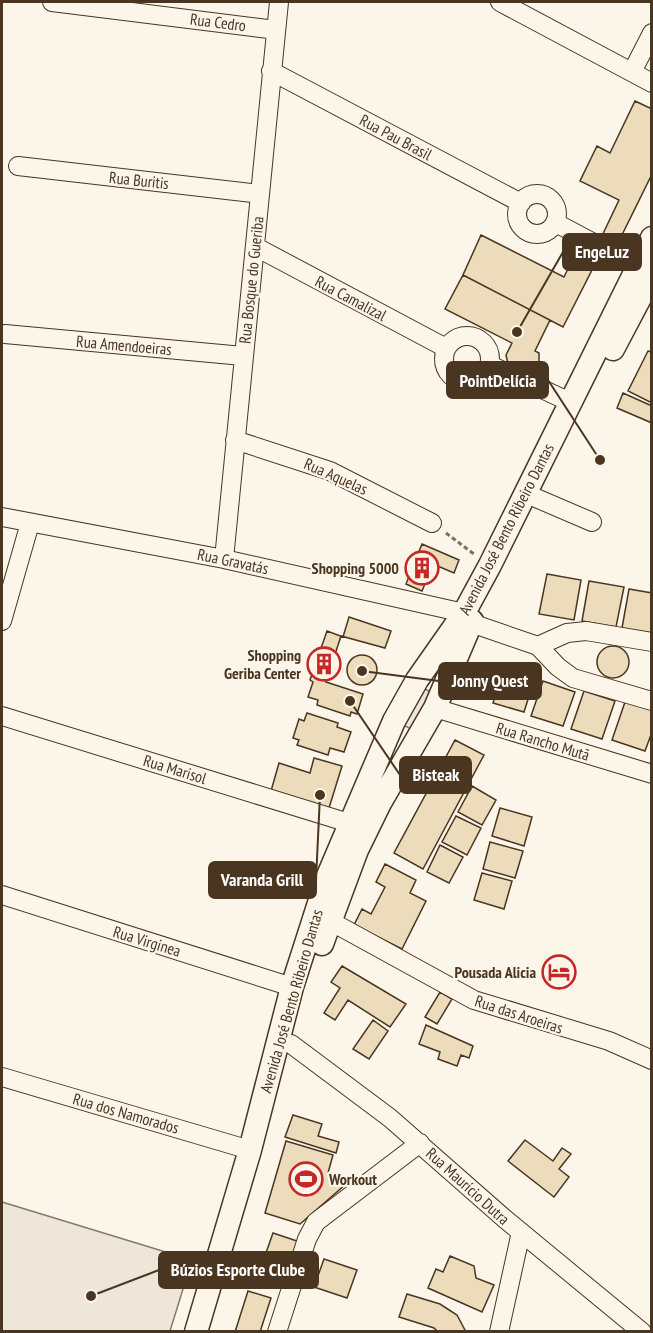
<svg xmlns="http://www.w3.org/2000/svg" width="653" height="1333" font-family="'PT Sans Narrow',sans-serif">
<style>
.green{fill:#ede6d9;stroke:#887966;stroke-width:1.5}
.building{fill:#ecdcbc;stroke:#4a3520;stroke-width:1.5}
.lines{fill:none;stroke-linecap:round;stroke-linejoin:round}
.minor-casing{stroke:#4a3520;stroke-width:20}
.major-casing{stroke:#4a3520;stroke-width:25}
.path{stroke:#7f6f5c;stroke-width:3;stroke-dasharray:4.5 3;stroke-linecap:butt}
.minor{stroke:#fbf6e9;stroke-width:18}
.major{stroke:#fbf6e9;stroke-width:22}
.labels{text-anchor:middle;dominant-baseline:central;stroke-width:4.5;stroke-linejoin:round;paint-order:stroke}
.street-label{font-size:16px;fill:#4a3520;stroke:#fbf6e9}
.poi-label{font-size:16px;font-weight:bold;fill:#4a3520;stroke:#fbf6e9;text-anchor:end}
.leader{fill:none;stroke:#4a3520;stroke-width:2}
.callout-dot{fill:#4a3520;stroke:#fbf6e9;stroke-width:2}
.callout{fill:#4a3520;stroke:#4a3520;stroke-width:2}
.callout-label{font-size:18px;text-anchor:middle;font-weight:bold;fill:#fff}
</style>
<rect width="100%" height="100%" fill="#fbf6e9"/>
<path class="green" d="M423,688L431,692L411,729L405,726L402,716Z
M2,1202L192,1260L170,1331H2Z"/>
<path class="building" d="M635,101L652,109V174L616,247L600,240L619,200L580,181L597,146L610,153Z
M481,235L564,277L574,256L594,266L563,327L463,275Z
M463,275L550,320L535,351L539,353V370L524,372L508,364L506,355L512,343L445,309Z
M648,351L652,352V403L628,391Z
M623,393L652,406V423L617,408Z
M422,544L459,560L454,573L433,564L422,591L406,584Z
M547,574L581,580L574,620L539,614Z
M589,581L624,587L616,627L582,621Z
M629,589L652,593V634L622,628Z
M349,617L391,631L385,648L341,636L326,682L363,694L357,714L351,712L350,716L317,705L318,700L308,697L313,682L310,680L327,631L343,637Z
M597 662a16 16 0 1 1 32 0a16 16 0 1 1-32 0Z
M347 670a15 15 0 1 1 30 0a15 15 0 1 1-30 0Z
M505,664L536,674L524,712L493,703Z
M543,681L575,692L563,726L531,716Z
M584,691L615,701L602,739L571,729Z
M625,702L652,710V732L645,751L612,740Z
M307,713L338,723L337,727L351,732L344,752L330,748L328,755L297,745L299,740L293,738L299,719L304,721Z
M455,740L484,755L423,869L394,853Z
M314,758L342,766L329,808L271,791L279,763L310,773Z
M472,786L496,800L482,825L458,812Z
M500,808L532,817L524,846L492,836Z
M456,816L481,828L467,855L442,842Z
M490,842L523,851L515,878L483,869Z
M440,845L463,857L449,883L427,872Z
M385,864L416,880L410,893L426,901L402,949L354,925L362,909L371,914L385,887L376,882Z
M482,873L512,881L504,909L474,900Z
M342,966L406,1004L390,1027L348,1000L335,1020L324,1013L340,988L331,982Z
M440,992L452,999L437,1024L425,1017Z
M373,1020L388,1031L369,1059L353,1049Z
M426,1025L473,1046L469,1058L461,1055L457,1066L438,1059L440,1052L419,1044Z
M293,1115L322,1124L318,1136L339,1142L336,1153L285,1137Z
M525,1140L553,1161L562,1148L571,1154L559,1169L569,1177L554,1197L508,1161Z
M286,1141L333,1155L328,1173L346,1184L300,1224L265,1213Z
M273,1233L300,1242L289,1274L262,1264Z
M450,1256L474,1266L476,1278L494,1285L482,1312L428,1288L436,1269L443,1272Z
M324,1259L357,1270L347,1298L314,1287Z
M248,1291L271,1298L260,1332H235Z
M407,1294L440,1304L457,1315L466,1332H438L434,1328L399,1317Z"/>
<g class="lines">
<defs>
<path id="minor" d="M52,2L276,30
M500,2L652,83
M271,71L521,203
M632,72L652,33
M18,166L260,194
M517 214a20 20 0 1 1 40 0a20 20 0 1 1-40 0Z
M556,223L637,266
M256,247L446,348
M5,334L243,356
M444 359a23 23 0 1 1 46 0a23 23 0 1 1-46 0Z
M490,365L570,402
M235,440L330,471L432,523
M536,498L592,522
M2,517L224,559L464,613
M224,559L279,2
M2,621L30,523
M471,623L538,646L558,667L573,678L652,701
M538,646L567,633L586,631L652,642
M435,708L652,774
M2,716L349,823
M2,895L292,987
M330,921L474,1000L609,1041L652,1060
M291,1044L390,1118L505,1219L642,1332
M2,1077L250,1150
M277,1332L307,1239L316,1222L420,1143
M499,1332L521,1232"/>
<path id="major" d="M613,349L652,275
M322,944L357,850L380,803L435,708L472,621
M196,1332L250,1150L292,987L327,878L394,721L417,680L464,613L490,565L652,238"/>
</defs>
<use href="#minor" class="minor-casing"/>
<use href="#major" class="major-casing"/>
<path class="path" d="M446,533L474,554"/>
<use href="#minor" class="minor"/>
<use href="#major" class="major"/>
</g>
<defs>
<symbol id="building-ring" viewBox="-11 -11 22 22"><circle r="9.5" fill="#fbf6e9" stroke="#c62828" stroke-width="1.5"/><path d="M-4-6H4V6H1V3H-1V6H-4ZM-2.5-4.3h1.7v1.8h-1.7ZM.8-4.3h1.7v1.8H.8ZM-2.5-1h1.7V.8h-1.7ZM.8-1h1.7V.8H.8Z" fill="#c62828"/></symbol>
<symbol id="hotel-ring" viewBox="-11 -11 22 22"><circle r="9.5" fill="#fbf6e9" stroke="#c62828" stroke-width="1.5"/><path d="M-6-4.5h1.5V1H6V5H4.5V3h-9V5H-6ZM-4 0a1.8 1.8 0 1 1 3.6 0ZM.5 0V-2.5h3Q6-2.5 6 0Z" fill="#c62828"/></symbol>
<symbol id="stadium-ring" viewBox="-11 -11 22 22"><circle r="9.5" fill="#fbf6e9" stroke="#c62828" stroke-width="1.5"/><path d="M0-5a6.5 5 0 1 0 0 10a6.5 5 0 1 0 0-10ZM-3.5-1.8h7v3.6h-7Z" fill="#c62828"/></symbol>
</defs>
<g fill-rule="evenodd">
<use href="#building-ring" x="403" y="549" width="38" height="38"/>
<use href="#building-ring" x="305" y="645" width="38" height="38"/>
<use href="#hotel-ring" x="540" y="953" width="38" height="38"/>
<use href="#stadium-ring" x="287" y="1160" width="38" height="38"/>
</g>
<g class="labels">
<g class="street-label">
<text transform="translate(218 22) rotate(7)">Rua Cedro</text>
<text transform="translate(396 137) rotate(28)">Rua Pau Brasil</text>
<text transform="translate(139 180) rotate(6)">Rua Buritis</text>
<text transform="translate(251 280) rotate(-84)">Rua Bosque do Gueriba</text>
<text transform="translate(351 298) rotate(28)">Rua Camalizal</text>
<text transform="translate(124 345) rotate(5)">Rua Amendoeiras</text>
<text transform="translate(336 476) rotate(24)">Rua Aquelas</text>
<text transform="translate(506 529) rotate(-63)">Avenida José Bento Ribeiro Dantas</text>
<text transform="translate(233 561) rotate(12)">Rua Gravatás</text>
<text transform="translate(543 741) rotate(17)">Rua Rancho Mutã</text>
<text transform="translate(175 769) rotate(17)">Rua Marisol</text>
<text transform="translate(147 941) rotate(17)">Rua Virginea</text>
<text transform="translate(291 1001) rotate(-74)">Avenida José Bento Ribeiro Dantas</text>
<text transform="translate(519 1014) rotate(18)">Rua das Aroeiras</text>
<text transform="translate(126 1113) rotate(16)">Rua dos Namorados</text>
<text transform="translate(468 1186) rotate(42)">Rua Maurício Dutra</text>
</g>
<g class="poi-label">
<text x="399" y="568">Shopping 5000</text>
<text x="301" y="655">Shopping<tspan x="301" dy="18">Geriba Center</tspan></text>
<text x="536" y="972">Pousada Alicia</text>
<text x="329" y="1179" text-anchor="start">Workout</text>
</g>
</g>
<path class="leader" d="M517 332L563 252M600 460L548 380M362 671L439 681M350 701L400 775M320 795L316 880M91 1296L159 1270"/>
<g class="callout-dot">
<circle cx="517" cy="332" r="6"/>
<circle cx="600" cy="460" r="6"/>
<circle cx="362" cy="671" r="6"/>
<circle cx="350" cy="701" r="6"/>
<circle cx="320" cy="795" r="6"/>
<circle cx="91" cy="1296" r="6"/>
</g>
<g class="callout">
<rect x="563" y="234" width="78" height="36" rx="6"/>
<rect x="447" y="362" width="101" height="36" rx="6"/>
<rect x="439" y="663" width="102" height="36" rx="6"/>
<rect x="400" y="757" width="71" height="36" rx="6"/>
<rect x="209" y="862" width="107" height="36" rx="6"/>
<rect x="159" y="1252" width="159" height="36" rx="6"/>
</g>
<g class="callout-label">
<text x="602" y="258">EngeLuz</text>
<text x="498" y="387">PointDelícia</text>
<text x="490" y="687">Jonny Quest</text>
<text x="436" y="781">Bisteak</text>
<text x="262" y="886">Varanda Grill</text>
<text x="238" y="1276">Búzios Esporte Clube</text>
</g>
<rect width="653" height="1333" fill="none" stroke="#4a3520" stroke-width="6"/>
</svg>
